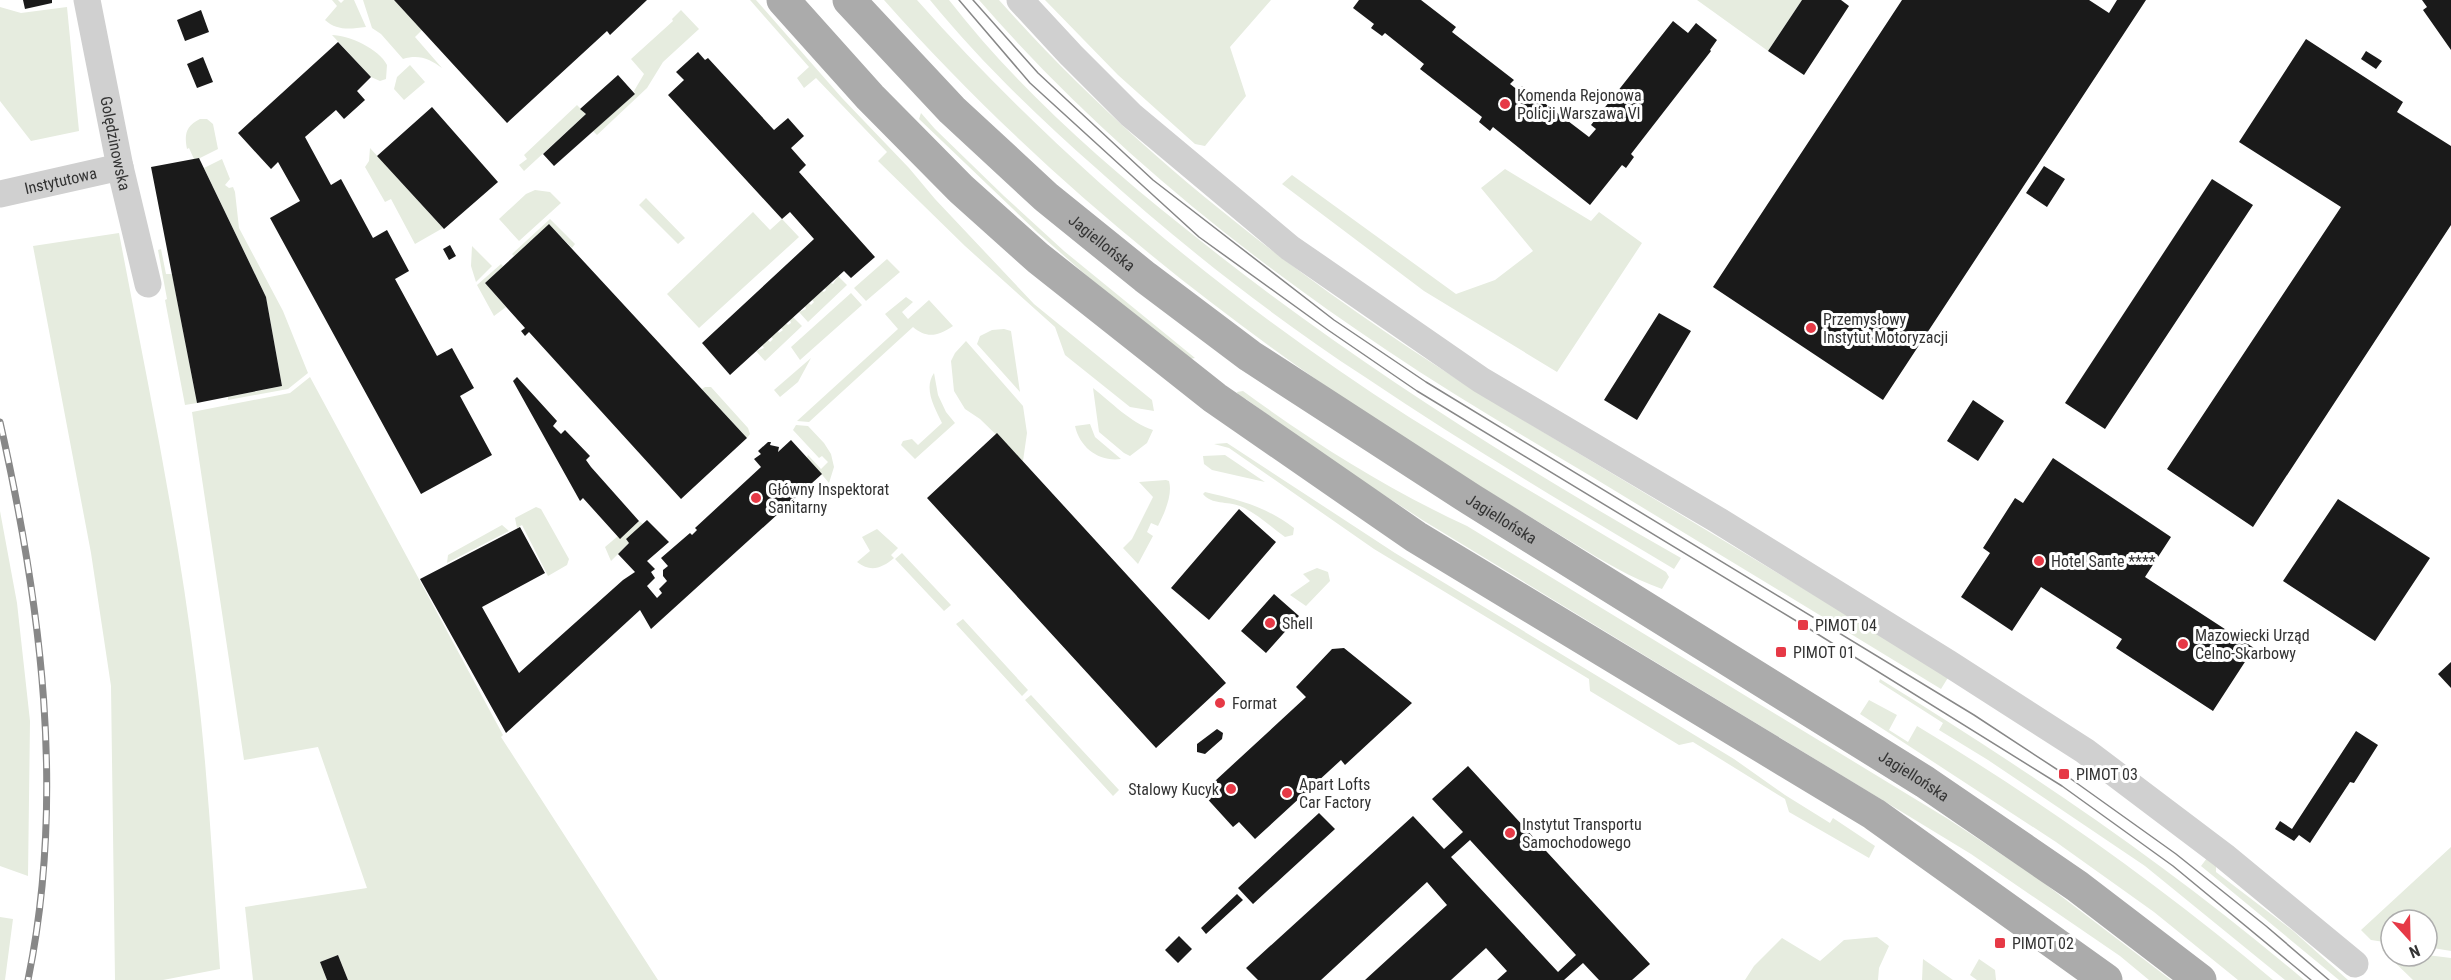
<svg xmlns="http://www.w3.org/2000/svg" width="2451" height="980" font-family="'Roboto Condensed',sans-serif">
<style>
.green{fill:#e6ecdf}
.building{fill:#1a1a1a;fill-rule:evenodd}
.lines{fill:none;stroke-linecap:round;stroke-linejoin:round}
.minor{stroke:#d0d0d0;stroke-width:27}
.major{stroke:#ababab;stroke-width:33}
.tram{stroke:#888;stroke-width:1.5}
.rail-casing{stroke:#888;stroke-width:7}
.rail{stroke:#fff;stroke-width:4.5;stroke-dasharray:14;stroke-linecap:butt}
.poi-dot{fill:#e63946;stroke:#fff;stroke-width:2}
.labels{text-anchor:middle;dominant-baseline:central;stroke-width:6;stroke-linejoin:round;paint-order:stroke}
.poi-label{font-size:16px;fill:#333;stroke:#fff;text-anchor:start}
.street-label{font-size:16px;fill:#333;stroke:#fff}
</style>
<rect width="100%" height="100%" fill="#fff"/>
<path class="green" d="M332,0H338L341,3L344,0H354L366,27C350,29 337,31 325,20L337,6Z
M363,0H394L422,30L415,37L442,68C430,59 419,54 403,59L381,34L372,28Z
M750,0H756L842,98L909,168L935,199L1034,304L1152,400L1154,411L1130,407L1065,355L1055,327L965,246L878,161L887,152L816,78L804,88L797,78L809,67Z
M884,0H917C1060,161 1228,301 1409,417C1493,470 1580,520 1666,572L1669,577L1662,589C1631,578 1603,561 1575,544C1545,526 1516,508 1486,490C1264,355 1057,195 884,0Z
M930,0H949C1016,86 1097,158 1182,226C1338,352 1507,459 1681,558L1674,569C1570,507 1466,445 1365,377C1270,315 1180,244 1096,168C1037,116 980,61 930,0Z
M979,0H999C1142,161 1313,290 1495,403L1949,676L1941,689C1825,618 1709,548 1594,478C1524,436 1453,395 1385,349C1238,251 1095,134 979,0Z
M1045,0H1271L1230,47L1246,96L1205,146L1195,144L1118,75Z
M1697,0H1802L1768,51Z
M0,7L21,13L67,7L79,131L31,141L0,101Z
M681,10L699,29L663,62L647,88L597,135L593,131L635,94L634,91L644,74L631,59L673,21L672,19Z
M332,35C349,35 379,49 387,65L386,79L380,81L371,77Z
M410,65L425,82L404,100L394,89L397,77Z
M577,105L586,114L524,171L519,165L527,159L524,155Z
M921,113L935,129L1004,196L1064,251L1195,358L1190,359L1102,289L1038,233L919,119Z
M200,119H207L213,124L218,149L200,158L194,159L189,148L187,149C184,134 186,126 200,119Z
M370,148L443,228L415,244L391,199L385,202L365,167L369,161Z
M222,159L230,179L225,185L229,188L233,187L235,192L239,228L283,311L308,373L288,389L228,400V397L282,386L266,297L204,168Z
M1505,169L1591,221L1599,212L1642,243L1557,372L1424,291L1282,184L1292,175L1456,294L1495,280L1533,251L1481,188Z
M535,190L550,192L561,203L519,241L499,219L526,194Z
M646,198L685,238L678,244L639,205Z
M753,212L770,230L782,219L799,237L699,328L667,294Z
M550,219L575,244L572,248L549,224L514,256L512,254Z
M119,233C147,380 178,527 196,676C208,773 213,871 220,969L163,980H115L111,686L91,553L33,246Z
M472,246L492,266L476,282L471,266Z
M161,249L166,274H172L197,403L185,405L165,300L167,299L158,250Z
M887,259L900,272L866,301L854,288Z
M501,264L503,266L485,283L506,307L494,316L477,285Z
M838,276L847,285L808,322L799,312L806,309L805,306L809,303L811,305L814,302L812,300L822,291L824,292L826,290L825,288L831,283L833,284Z
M851,293L862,305L800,360L791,347Z
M906,297L913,302L902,312L908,319L929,300L953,326C938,336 927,339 913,327L809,422L797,421L898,329L885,314Z
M793,317L802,326L765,361L756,351L764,348L762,345L768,340L770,342L773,339L771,337L778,331L779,333L783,330L781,328L786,323L788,325L791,323L790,320Z
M1004,329L1011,331L1020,392L977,344L980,336L992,330Z
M966,341L1023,406L1027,433L1023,461L980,419L965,409L954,391L951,361L955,353Z
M811,358L798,382L780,397L774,390Z
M934,373L938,395L946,412L955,423L915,459L901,445L903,441L912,439L918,445L942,423C935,408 923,389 934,373Z
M310,377L503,735L501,737L658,980H348L338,955L320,962L327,980H253L245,907L367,888L318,747L244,760L192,412L290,393Z
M705,387H711L748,428L750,434L747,438L702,389Z
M1093,388C1111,402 1131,423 1153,430L1147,443L1130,456L1124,453L1099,432Z
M1243,391C1314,443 1387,489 1467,526L1948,819L2036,877L2171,980H2149L2120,956L1971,854L1424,521L1330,460L1246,399L1239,398L1237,392Z
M1090,424L1095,437L1121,459C1099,462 1080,448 1075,426Z
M796,425L808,426L824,443L831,454L834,467L829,483L807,457L808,455L821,469L828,462L822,456L819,458L793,430Z
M1227,443L1395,553L1734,759L1785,795L1830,823L1833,818L1875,846L1869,858L1789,812L1785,799L1693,742L1679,745L1590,691L1589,679L1374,549L1229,448L1214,444Z
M1225,455L1265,482L1212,470L1204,464L1203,456Z
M1166,480L1169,481C1173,495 1164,514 1158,526L1151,523L1147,532L1153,536L1138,564L1123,548L1132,539L1153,497L1139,482Z
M1205,492C1239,500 1265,506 1294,528L1293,535L1285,537C1271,527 1255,512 1240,506C1227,501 1212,505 1203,494Z
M536,507L541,509L569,559L567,565L548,576L522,525L517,528L515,518Z
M0,511L17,603L30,721L28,876L0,866Z
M639,521L643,524L626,539L629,543L611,561L605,547L618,536L621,538Z
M502,525L509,531L447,563L448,555Z
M877,529L898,548L891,555L894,558C882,568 871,573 857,562L870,551L862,537Z
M902,553L951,605L944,611L895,559Z
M1317,568L1328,572L1330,581L1306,606L1290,595L1310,581L1303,574Z
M963,619L1028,690L1022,696L956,624Z
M1880,679C2030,772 2170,866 2304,980H2285L2145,866L1988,760L1939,730L1943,723L1879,682Z
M1031,695L1119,790L1113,796L1025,700Z
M1869,700L1897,715L1889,730L1908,742L1917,726C2043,802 2161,886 2273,980H2238L2154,912L2056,842L1860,714Z
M2451,847V951L2427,947V920H2391V943L2371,940L2361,930Z
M2210,854L2216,858V872L2292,930L2348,980H2339L2201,866Z
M0,917L13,919L5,980H0Z
M1877,937L1889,946L1879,968L1878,980H1745L1754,966L1782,938L1820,961L1844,940Z
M2382,950L2391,951V956L2427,955L2451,958V980H2413Z
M1923,959L1953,980H1922Z
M1979,959L1995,970L1996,980H1977L1970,975Z"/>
<path class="building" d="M23,0H52V3L25,9Z
M394,0H647L610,35L607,31L507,123Z
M1359,0H1421L1456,27L1452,32L1514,80L1510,84L1519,91L1522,86L1589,137L1596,129L1591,125L1673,21L1688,33L1696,23L1717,40L1710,50L1711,51L1631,154L1634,157L1626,168L1622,165L1590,205L1493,127L1490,131L1479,122L1482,117L1420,69L1424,64L1385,33L1382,36L1371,28L1374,24L1353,8Z
M1802,0H1841L1849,6L1804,75L1768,51Z
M1902,0H2089L2109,13L2117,0H2146L1883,400L1713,287Z
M2422,0H2451V50L2423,10L2427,7Z
M201,10L209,32L185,41L177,20Z
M2306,39L2403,102L2397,112L2451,146V225L2253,527L2167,469L2341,207L2239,142Z
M338,42L371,77L357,91L365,100L344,119L336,110L305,137L331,185L341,179L373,238L387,230L409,271L395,279L437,356L452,348L474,388L460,396L492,455L421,494L270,218L300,201L278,162L271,169L238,133Z
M2366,51L2382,61L2376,69L2361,59Z
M698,52L705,60L708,58L774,130L788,118L804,136L791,148L806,165L799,172L875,257L851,278L844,271L730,375L702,343L814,239L790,212L782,219L668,95L684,80L676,72Z
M203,57L213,82L197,88L187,64Z
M618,75L635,94L554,166L543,154L586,114L580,109Z
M432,107L498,182L444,229L377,156Z
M199,158L266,297L282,386L197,403L151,167Z
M2044,166L2065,179L2047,207L2026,193Z
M2212,179L2253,205L2105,429L2065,403Z
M549,224L747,438L681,499L529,332L525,336L521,331L525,328L485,283Z
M450,245L456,256L449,260L443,249Z
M1659,313L1691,331L1637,420L1604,400Z
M517,377L557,421L553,426L561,434L565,430L590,456L586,460L591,467L639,521L620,539L583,498L580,501L513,381Z
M1973,400L2004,421L1978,461L1947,441Z
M997,433L1226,683L1156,748L927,498Z
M791,440L822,474L651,629L640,610L506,733L420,579L520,527L545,573L482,607L519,673L623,580L635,572L618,554L629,543L626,539L647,520L669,542L647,561L655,569L651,572L655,578L647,586L657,598L662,593L659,589L667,581L663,576V570L668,566L661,558L690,533L692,535L697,530L695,528L761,467L754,459L761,454L758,451L768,442H771L770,445L779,447L778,452Z
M2053,458L2171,537L2145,577L2254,648L2213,711L2116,648L2122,639L2041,587L2012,631L1961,597L1990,553L1983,548L2015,498L2023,503Z
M2338,499L2430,558L2375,641L2283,581Z
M1239,509L1276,542L1209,620L1171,588Z
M1274,594L1299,616L1266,653L1241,631Z
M1344,648L1412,703L1345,765L1341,760L1255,839L1239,822L1233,827L1202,793L1306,697L1296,687L1332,649Z
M2451,662V688L2438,674Z
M1217,729L1223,733L1222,739L1205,754L1197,752V744Z
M2356,731L2378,745L2354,783L2350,782L2310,843L2299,835L2294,841L2275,829L2280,821L2292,829Z
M1468,766L1650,964L1632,980H1599L1583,963L1564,980H1497L1507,971L1486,948L1451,980H1365L1447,905L1427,882L1321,980H1258L1246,968L1413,816L1444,849L1463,832L1432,799ZM1470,840L1576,955L1558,972L1451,857Z
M1319,813L1335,829L1253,904L1238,888Z
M1237,894L1243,900L1206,934L1201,928Z
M1179,936L1192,949L1178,963L1165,950Z
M338,955L348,980H327L320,962Z"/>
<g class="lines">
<g class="minor">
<path id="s1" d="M87,0L120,167L148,284"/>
<path d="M1020,0L1071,55L1131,115L1290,248L1481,380L1716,519L1948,663L2085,751L2224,856L2355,964"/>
<path id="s2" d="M0,194L120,167"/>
</g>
<g class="major">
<path d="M783,0L870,97L961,189L1038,258L1215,398L1416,537L1874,814L2106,980"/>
<path id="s3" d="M849,0L952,110L1046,197L1145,277L1250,356L1472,500L1925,782L2077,886L2200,980"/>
</g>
<path class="tram" d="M959,0L1030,83L1199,237L1328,330L1417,391L1803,625L2062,786L2173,866L2311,980
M973,0L1038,73L1153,180L1334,320L1426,382L1974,715L2064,774L2176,854L2266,926L2329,980"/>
<defs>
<path id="rail" d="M0,422C41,604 66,795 28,980"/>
</defs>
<use href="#rail" class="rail-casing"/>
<use href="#rail" class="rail"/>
</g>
<g class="poi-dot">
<circle cx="1505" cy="104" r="6"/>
<circle cx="1811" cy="328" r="6"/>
<circle cx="756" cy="498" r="6"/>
<circle cx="2039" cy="561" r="6"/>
<circle cx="1270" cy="623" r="6"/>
<rect x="1797" y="619" width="12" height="12" rx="3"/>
<circle cx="2183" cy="644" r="6"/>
<rect x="1775" y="646" width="12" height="12" rx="3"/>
<circle cx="1220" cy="703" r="6"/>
<rect x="2058" y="768" width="12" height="12" rx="3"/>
<circle cx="1231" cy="789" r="6"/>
<circle cx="1287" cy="793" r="6"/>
<circle cx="1510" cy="833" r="6"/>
<rect x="1994" y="937" width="12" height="12" rx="3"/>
</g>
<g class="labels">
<g class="poi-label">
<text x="1517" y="95">Komenda Rejonowa<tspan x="1517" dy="18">Policji Warszawa VI</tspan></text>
<text x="1823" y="319">Przemysłowy<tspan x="1823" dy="18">Instytut Motoryzacji</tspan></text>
<text x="768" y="489">Główny Inspektorat<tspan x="768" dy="18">Sanitarny</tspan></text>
<text x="2051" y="561">Hotel Sante ****</text>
<text x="1282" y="623">Shell</text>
<text x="1815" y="625">PIMOT 04</text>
<text x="2195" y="635">Mazowiecki Urząd<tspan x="2195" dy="18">Celno-Skarbowy</tspan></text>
<text x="1793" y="652">PIMOT 01</text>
<text x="1232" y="703">Format</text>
<text x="2076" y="774">PIMOT 03</text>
<text x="1299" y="784">Apart Lofts<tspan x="1299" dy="18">Car Factory</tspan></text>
<text x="1219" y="789" text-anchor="end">Stalowy Kucyk</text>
<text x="1522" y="824">Instytut Transportu<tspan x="1522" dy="18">Samochodowego</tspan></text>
<text x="2012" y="943">PIMOT 02</text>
</g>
<g class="street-label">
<text stroke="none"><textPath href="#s1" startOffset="146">Golędzinowska</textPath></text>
<text stroke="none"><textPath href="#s2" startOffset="62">Instytutowa</textPath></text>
<text stroke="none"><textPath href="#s3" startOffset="351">Jagiellońska</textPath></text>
<text stroke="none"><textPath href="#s3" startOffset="837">Jagiellońska</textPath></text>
<text stroke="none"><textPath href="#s3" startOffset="1323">Jagiellońska</textPath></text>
</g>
</g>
<g transform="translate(2409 938) rotate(158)"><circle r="28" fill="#ffffff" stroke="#adadad" stroke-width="1.5"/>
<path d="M0-4.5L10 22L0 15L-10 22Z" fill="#e63946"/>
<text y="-9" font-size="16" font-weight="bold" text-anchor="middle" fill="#333333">N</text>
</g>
</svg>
